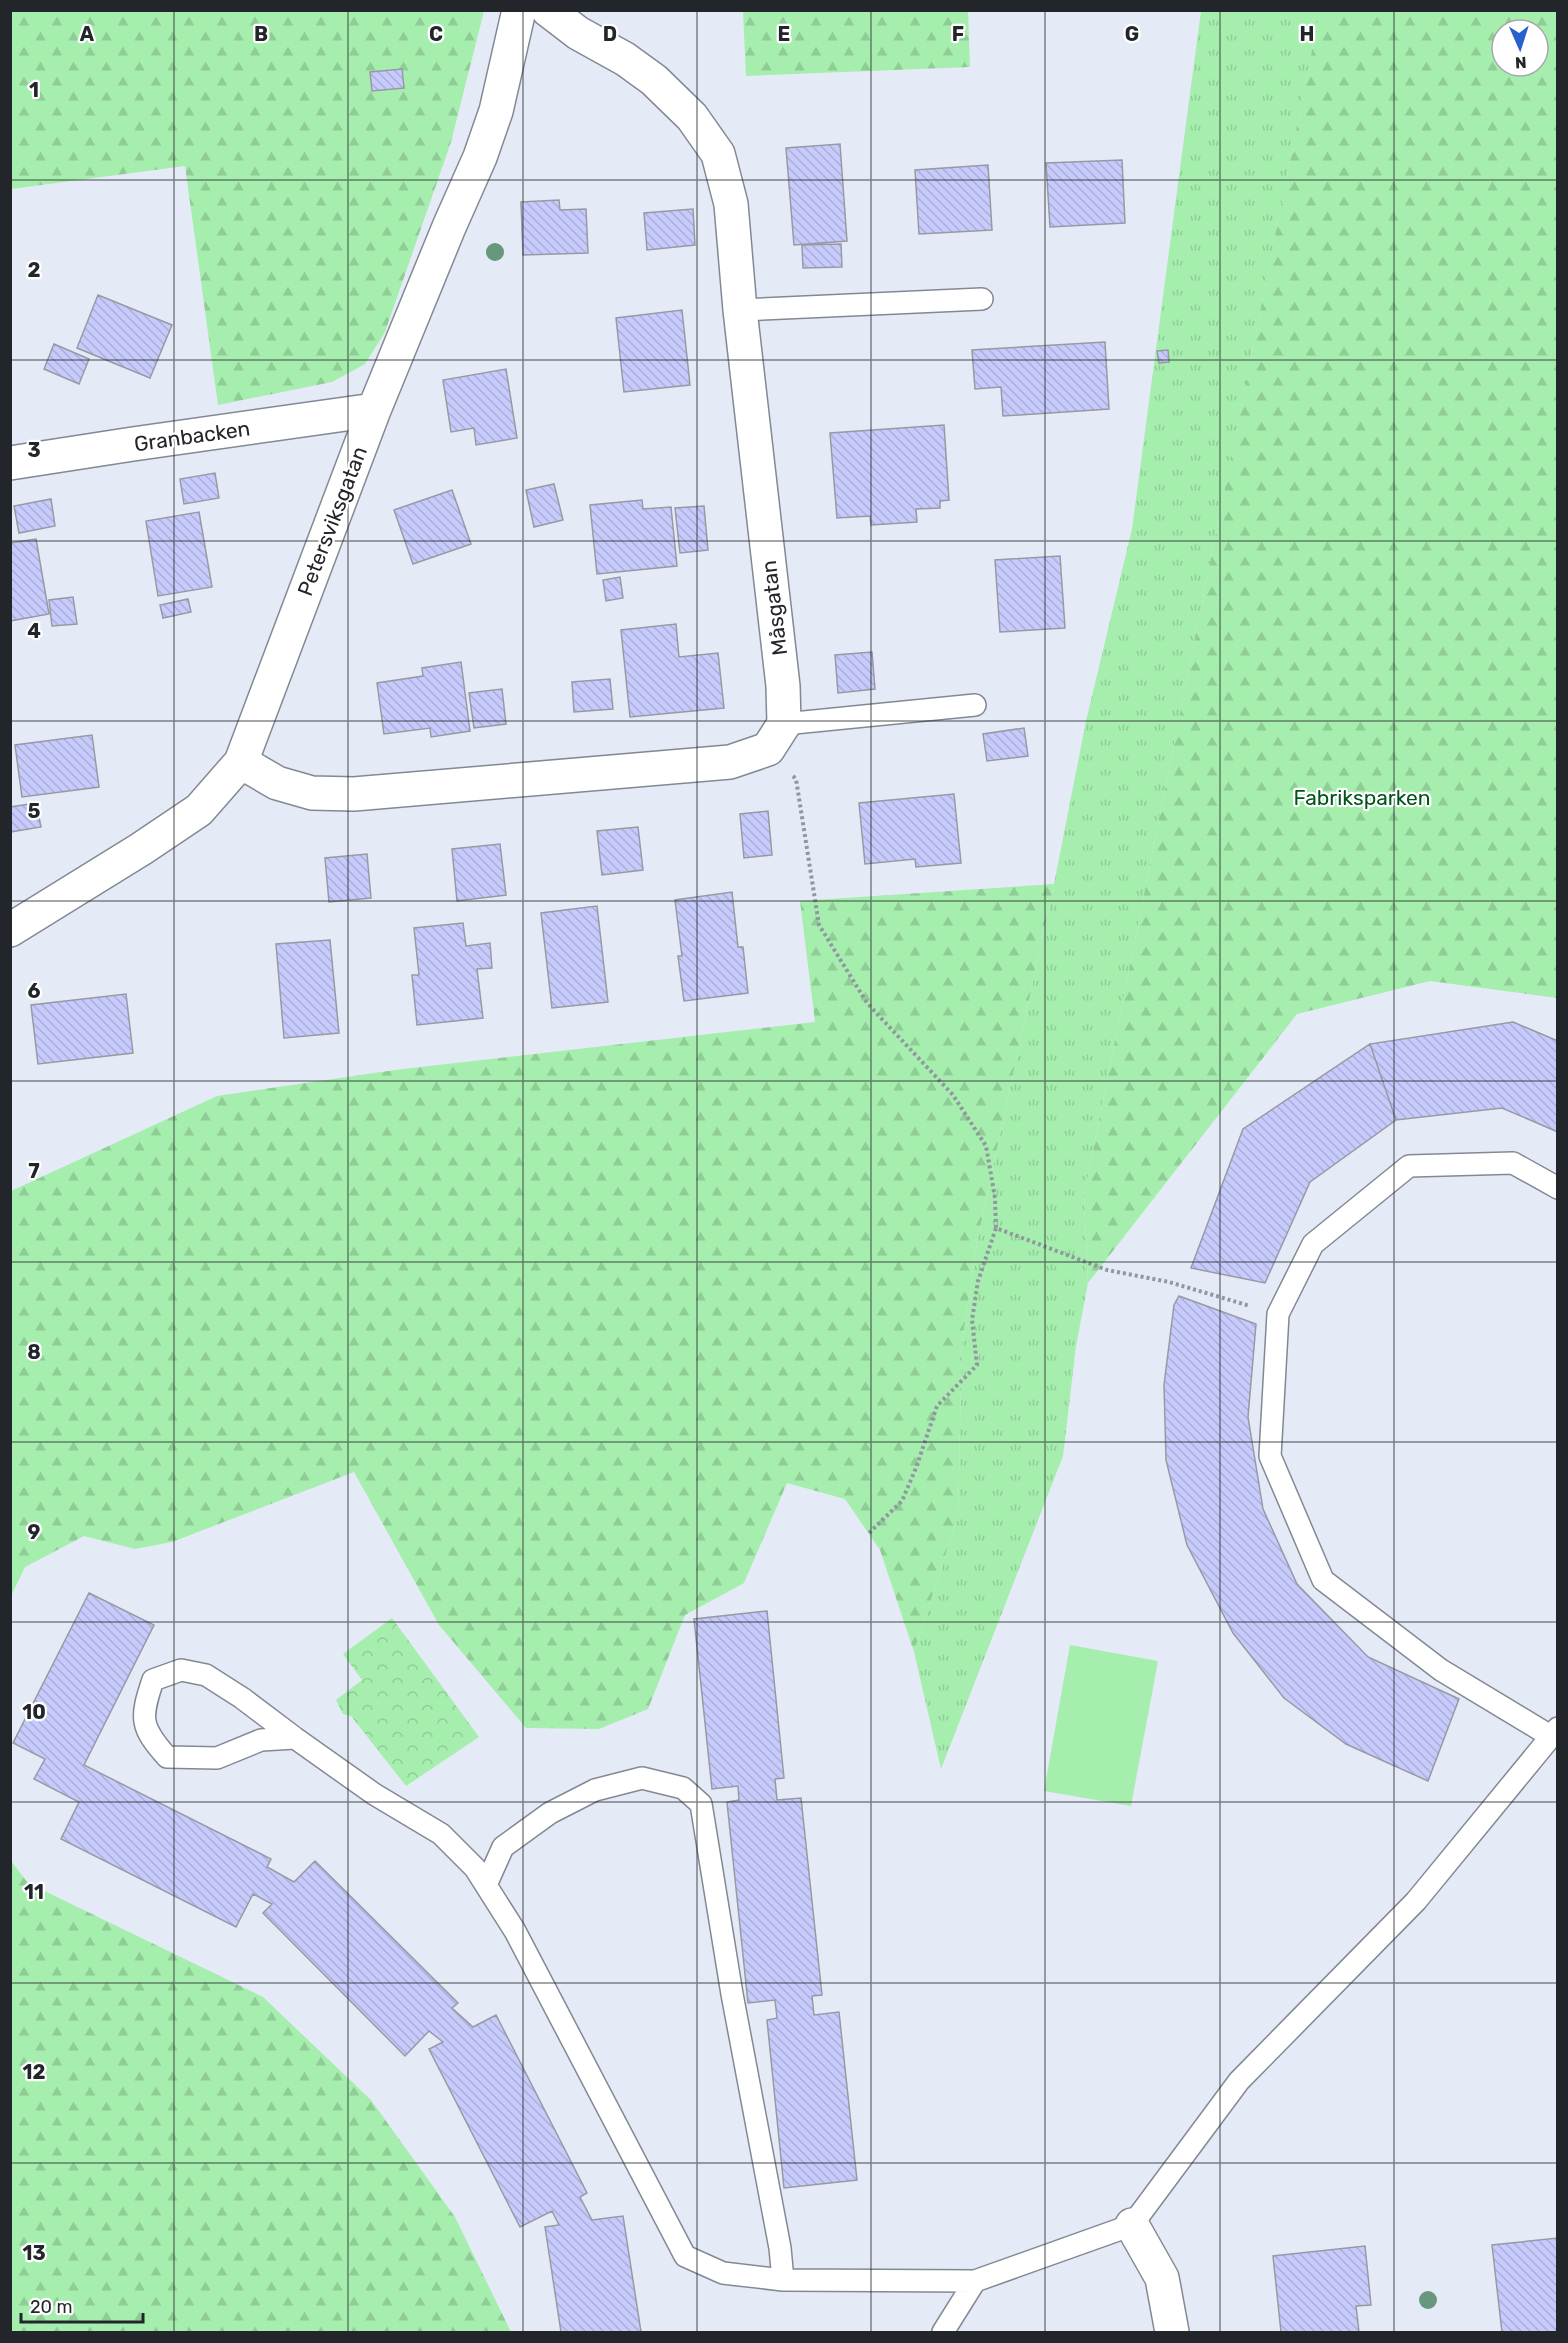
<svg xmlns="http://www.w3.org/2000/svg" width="1568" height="2343" font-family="Rubik,sans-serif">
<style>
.grass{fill:url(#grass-tufts)}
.forest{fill:url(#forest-firs);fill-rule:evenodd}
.park{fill:url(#park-crowns)}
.pitch{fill:#a6eeae}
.building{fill:url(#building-back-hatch);stroke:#9899a4;stroke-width:1.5}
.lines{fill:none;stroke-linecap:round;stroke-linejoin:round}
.service-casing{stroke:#838993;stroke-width:24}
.minor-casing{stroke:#838993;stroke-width:36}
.path{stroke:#91979f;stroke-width:4;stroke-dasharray:3 3;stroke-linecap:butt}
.service{stroke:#fff;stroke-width:21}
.minor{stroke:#fff;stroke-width:33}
.tree{fill:#67977d}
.grid{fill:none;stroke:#222529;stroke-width:1.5;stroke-opacity:0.55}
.labels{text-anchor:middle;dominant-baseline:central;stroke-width:4.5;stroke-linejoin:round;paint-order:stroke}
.street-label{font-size:21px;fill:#222529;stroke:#fff}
.park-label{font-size:21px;fill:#00531a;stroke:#fff}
.grid-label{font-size:20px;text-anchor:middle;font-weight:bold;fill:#222529;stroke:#fff;stroke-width:4.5;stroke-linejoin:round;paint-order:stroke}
</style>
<defs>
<pattern id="grass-tufts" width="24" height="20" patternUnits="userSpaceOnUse" patternTransform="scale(1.5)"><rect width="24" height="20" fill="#a6eeae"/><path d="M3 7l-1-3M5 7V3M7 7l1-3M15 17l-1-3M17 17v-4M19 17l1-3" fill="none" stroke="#8fcc96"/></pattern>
<pattern id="forest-firs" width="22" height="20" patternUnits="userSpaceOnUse" patternTransform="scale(1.5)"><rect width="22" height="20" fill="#a6eeae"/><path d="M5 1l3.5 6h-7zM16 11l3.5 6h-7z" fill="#8fcc96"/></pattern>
<pattern id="park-crowns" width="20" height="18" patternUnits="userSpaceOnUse" patternTransform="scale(1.5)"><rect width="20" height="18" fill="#a6eeae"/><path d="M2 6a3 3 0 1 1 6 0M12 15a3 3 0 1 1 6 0" fill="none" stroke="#8fcc96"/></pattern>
<pattern id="building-back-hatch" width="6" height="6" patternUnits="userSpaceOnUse" patternTransform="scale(1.5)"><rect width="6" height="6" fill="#c7cbfc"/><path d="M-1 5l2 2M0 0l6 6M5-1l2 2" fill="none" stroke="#abaed8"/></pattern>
</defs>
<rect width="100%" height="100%" fill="#e4ebf6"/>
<path class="grass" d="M1201,11H1320L1084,1196L1088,1283L1076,1346L1063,1456L941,1769L914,1652L958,1516L962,1342L978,1237L1054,884L1086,721L1132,529Z"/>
<path class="forest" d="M1320,10L1557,11V998L1430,981L1297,1014L1088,1283L1084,1196ZM1502,30H1538V66H1502Z
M10,11H484L451,142L385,332L365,364L332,382L218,405L185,166L11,189Z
M743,11H968L970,67L746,76Z
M1054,884L978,1237L962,1342L958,1516L914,1652L880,1550L845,1499L787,1483L744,1583L685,1615L648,1709L599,1729L526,1728L439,1625L354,1472L172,1542L135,1549L84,1536L25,1567L11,1596V1191L217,1096L395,1070L815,1022L800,901Z
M11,1861L28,1883L263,1997L371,2100L455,2217L511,2332H11Z"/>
<path class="park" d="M392,1618L479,1737L406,1786L351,1716L343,1714L336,1700L362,1680L343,1654Z"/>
<path class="pitch" d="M1070,1645L1158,1661L1131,1806L1044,1791Z"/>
<path class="building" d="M402,69L404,88L372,91L370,72Z
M840,144L847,241L794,245L786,148Z
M1122,160L1125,223L1050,227L1046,163Z
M988,165L992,230L919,234L915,170Z
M559,200L560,210L586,209L588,253L523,255L521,202Z
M693,209L695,245L647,250L644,213Z
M841,244L842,267L803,268L802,245Z
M98,295L172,325L150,378L77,348Z
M682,310L690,385L624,392L616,318Z
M1105,342L1109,409L1003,416L1001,387L975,389L972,350Z
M54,344L89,359L79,384L44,369Z
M1168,350L1169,362L1159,363L1157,351Z
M506,369L517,438L476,445L474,428L451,432L443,380Z
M944,425L949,500L940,501V508L916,509L917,522L871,525L870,516L837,518L830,433Z
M215,473L219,498L184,504L180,479Z
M554,484L563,520L534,527L526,490Z
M452,490L471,544L413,564L394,510Z
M51,499L55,526L19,533L14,506Z
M642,500L643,509L671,507L677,566L597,574L590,505Z
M704,506L708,550L680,553L675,508Z
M199,512L212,587L158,596L146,521Z
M36,539L49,614L10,621V543Z
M1060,556L1065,628L1000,632L995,560Z
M620,577L623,598L606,601L603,580Z
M73,597L77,624L52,626L49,600Z
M188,599L191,612L163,618L160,605Z
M676,624L679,657L718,653L724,708L630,717L621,630Z
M872,652L875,689L838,693L835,655Z
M461,662L470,731L431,737L430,728L384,734L377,683L423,676L422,668Z
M610,679L613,709L574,712L572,682Z
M502,689L506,724L474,728L469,693Z
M1024,728L1028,756L987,761L983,734Z
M92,735L99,787L22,797L15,745Z
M954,794L961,863L916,867L915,859L865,864L859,803Z
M36,803L41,827L10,832V807Z
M768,811L772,855L744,858L740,814Z
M638,827L643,870L602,875L597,831Z
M500,844L506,895L457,901L452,849Z
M367,854L371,898L329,902L325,858Z
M732,892L738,947H743L748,993L684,1001L678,956H682L675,900Z
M597,906L608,1002L552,1008L541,913Z
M463,923L466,946L490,943L492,968L477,969L483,1018L417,1025L412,975H419L414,928Z
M330,940L339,1033L284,1038L276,944Z
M126,994L133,1053L38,1064L31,1005Z
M1513,1022L1558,1041V1132L1502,1108L1396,1120L1370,1044Z
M1370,1044L1396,1120L1310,1182L1265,1283L1191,1268L1243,1129Z
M1179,1296L1256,1324L1248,1417L1263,1509L1297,1584L1368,1657L1459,1699L1428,1781L1346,1744L1284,1698L1233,1633L1187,1545L1166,1460L1164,1385L1174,1305Z
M89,1593L154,1625L84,1765L271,1859L267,1867L294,1882L315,1861L458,2003L452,2008L473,2027L496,2015L587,2193L580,2197L592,2220L623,2216L641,2332H561L545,2227L559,2225L552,2211L520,2227L429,2049L443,2042L429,2031L405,2056L263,1913L272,1904L253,1894L236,1927L61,1839L79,1802L34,1779L45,1759L13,1743Z
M767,1611L784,1778L775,1779L777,1800L801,1798L822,1995L812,1996L814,2015L839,2012L857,2180L784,2188L767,2020L777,2018L775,2000L748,2003L727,1802L739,1800L738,1786L712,1789L694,1619Z
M1558,2238V2332H1502L1492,2245Z
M1365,2246L1371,2305L1356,2306L1359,2332H1281L1273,2256Z"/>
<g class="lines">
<defs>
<path id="service" d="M740,310L982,299
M784,724L975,705
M1552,1737L1441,1670L1323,1580L1270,1456L1278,1314L1313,1244L1409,1166L1513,1163L1558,1188
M295,1738L261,1740L217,1758L167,1757C140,1727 140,1718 153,1680L181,1670L206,1675L242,1698L295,1738L374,1794L441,1834L475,1868L515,1931L685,2256L723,2273L783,2280L975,2281
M486,1885L503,1847L550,1813L595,1790L642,1778L683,1788L701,1804L732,1994L780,2248L783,2280
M943,2332L975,2281L1132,2225L1239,2081L1416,1901L1558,1728"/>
<path id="minor" d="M10,463L133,444L374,410
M241,762L277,783L312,793L354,794L730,762L768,749L784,724L783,686L740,310L731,204L718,154L692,117L654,80L625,59L578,33L548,10
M10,930L141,849L199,810L241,762L374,410L449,227L480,157L496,111L519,10
M1132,2225L1162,2278L1172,2332"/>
</defs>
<use href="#service" class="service-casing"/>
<use href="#minor" class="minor-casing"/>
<path class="path" d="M793,776L796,779L819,925L867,1003L953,1095L986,1146L995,1198L996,1228L1107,1270L1169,1282L1250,1306
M869,1533L902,1501L916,1468L937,1406L977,1365L972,1320L978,1281L996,1228"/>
<use href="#service" class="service"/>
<use href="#minor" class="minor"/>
</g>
<g class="tree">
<circle cx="495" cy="252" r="9"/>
<circle cx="1428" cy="2300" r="9"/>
</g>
<path class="grid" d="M174,10V2332M348,10V2332M523,10V2332M697,10V2332M871,10V2332M1045,10V2332M1220,10V2332M1394,10V2332M10,180H1558M10,360H1558M10,541H1558M10,721H1558M10,901H1558M10,1081H1558M10,1262H1558M10,1442H1558M10,1622H1558M10,1802H1558M10,1983H1558M10,2163H1558"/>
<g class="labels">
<g class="street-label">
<text transform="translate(192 436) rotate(-8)">Granbacken</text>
<text transform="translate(332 521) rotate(-69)">Petersviksgatan</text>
<text transform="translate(774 608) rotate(-97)">Måsgatan</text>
</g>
<g class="park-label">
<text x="1362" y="797">Fabriksparken</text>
</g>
</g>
<g class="grid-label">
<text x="87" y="41">A</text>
<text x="261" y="41">B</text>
<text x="436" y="41">C</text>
<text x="610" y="41">D</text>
<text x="784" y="41">E</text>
<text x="958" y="41">F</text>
<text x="1132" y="41">G</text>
<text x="1307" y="41">H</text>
<text x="34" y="97">1</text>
<text x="34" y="277">2</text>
<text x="34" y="457">3</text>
<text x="34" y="638">4</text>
<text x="34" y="818">5</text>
<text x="34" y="998">6</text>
<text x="34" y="1178">7</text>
<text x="34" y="1359">8</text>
<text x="34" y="1539">9</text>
<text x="34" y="1719">10</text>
<text x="34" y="1899">11</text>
<text x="34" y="2079">12</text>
<text x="34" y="2260">13</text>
</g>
<rect width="1568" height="2343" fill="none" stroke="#222529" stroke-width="24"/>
<g transform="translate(1520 48) rotate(177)"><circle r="28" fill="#ffffff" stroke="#a7a8a9" stroke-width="1.5"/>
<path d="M0-4.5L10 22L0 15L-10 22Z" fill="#2860cd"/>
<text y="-9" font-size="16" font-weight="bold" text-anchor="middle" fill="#222529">N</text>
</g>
<path d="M21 2313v9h122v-9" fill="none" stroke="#222529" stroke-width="3"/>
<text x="30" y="2313" font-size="18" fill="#222529" stroke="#ffffff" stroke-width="4.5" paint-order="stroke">20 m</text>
</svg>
